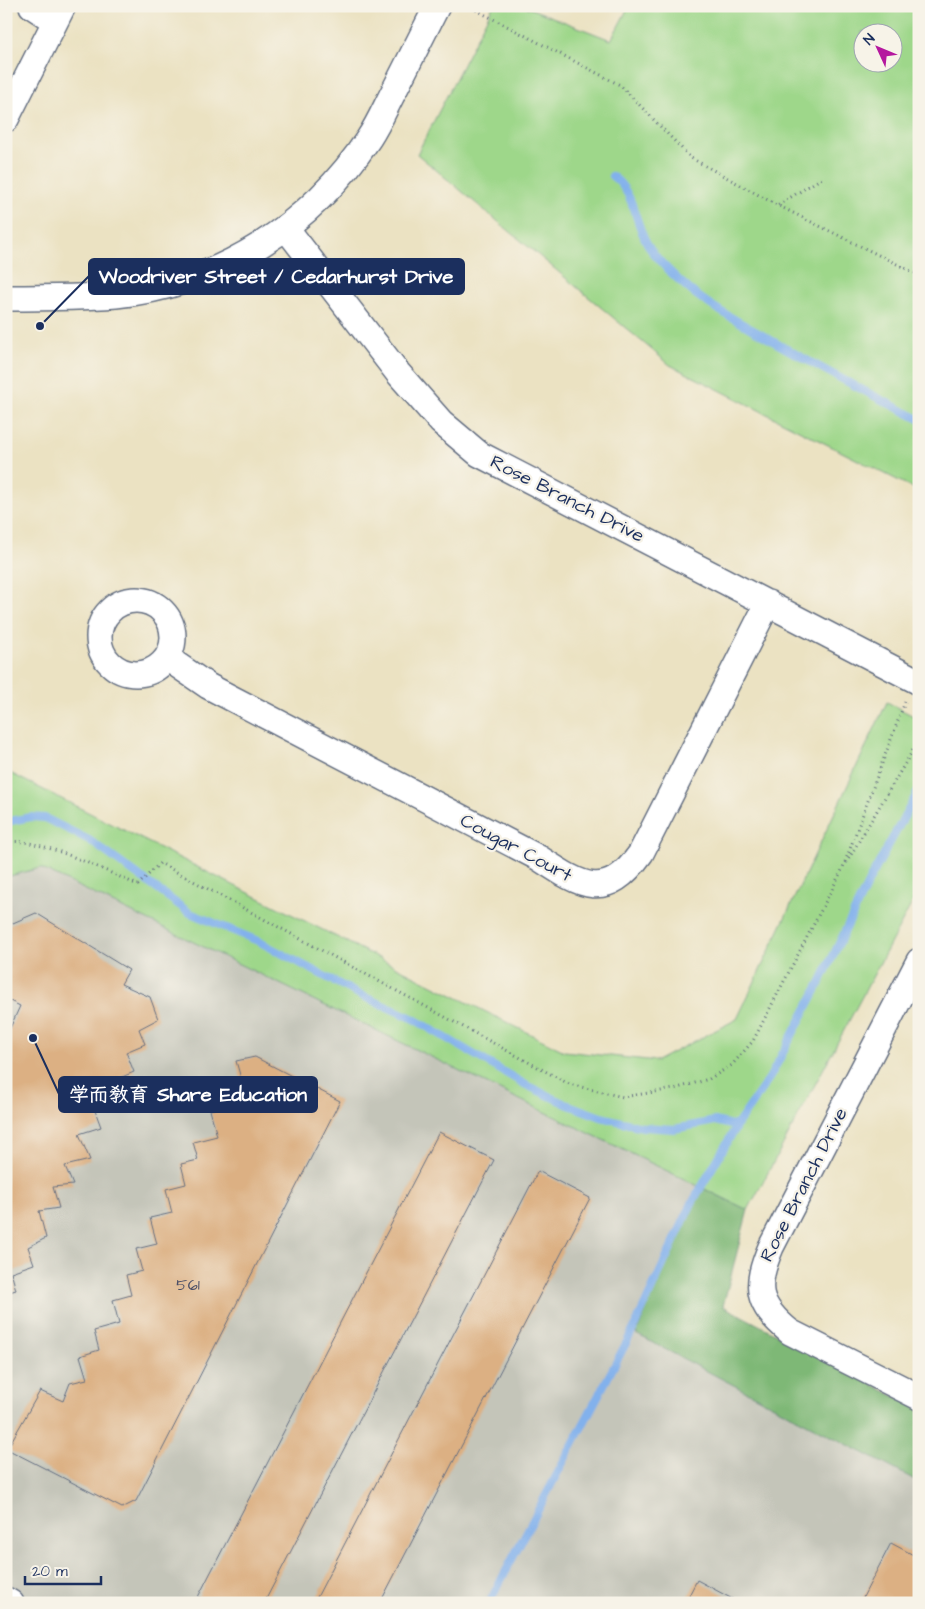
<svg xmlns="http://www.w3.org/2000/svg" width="925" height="1609" font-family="'Architects Daughter','LXGW WenKai TC',sans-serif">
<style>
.industrial{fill:#c4c5b9}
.green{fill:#9ed78a;stroke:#5c8374;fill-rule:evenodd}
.forest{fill:#7eb876;stroke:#4c746a}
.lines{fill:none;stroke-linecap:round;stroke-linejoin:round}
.stream{stroke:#82b1ec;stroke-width:8}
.building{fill:#dcb083}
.minor-casing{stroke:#646e81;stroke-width:28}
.path{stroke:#646e81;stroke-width:3;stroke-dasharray:1 4;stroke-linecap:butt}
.minor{stroke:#fff;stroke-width:25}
.labels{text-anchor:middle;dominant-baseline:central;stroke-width:4.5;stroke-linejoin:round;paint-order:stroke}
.number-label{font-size:16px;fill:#4b4f67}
.street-label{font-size:19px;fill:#1b2f5e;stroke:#f7f3e8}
.leader{fill:none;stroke:#1b2f5e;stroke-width:2}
.callout-dot{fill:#1b2f5e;stroke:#f7f3e8;stroke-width:2}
.callout{fill:#1b2f5e;stroke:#1b2f5e;stroke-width:2}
.callout-label{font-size:20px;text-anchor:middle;font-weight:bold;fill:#fff}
</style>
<rect width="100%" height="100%" fill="#f7f3e8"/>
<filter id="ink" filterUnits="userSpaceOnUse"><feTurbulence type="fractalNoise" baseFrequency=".02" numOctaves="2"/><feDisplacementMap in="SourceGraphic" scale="10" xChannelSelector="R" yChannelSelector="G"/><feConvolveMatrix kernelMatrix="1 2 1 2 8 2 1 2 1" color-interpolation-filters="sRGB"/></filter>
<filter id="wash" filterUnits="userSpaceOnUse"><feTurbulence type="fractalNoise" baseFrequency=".0096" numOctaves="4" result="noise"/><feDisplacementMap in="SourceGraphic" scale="20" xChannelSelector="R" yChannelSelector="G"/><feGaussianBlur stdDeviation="1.12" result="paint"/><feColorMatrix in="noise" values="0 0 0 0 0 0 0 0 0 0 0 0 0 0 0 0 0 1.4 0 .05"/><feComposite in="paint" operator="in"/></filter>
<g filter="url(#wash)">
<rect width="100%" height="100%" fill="#ebe2c2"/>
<path class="industrial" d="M40,868L698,1186L637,1334L919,1482V1603H6V877Z"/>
<path class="green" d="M493,6H524L611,40L629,6H919V491L670,365L417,154ZM862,32H892V62H862Z
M887,702L919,719V890L748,1210L40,868L6,877V771L564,1051L657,1061L737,1019Z"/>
<path class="forest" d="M698,1186L748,1210L723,1306L919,1409V1482L636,1334Z"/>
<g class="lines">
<path class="stream" d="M612,176C635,192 634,222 648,245C655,258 670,272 681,282C703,303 731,317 757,332C810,363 864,391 919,419
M6,822L31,817L45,818L89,840L190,913L258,941L360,995L412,1018L526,1085L566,1104L601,1117L643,1127L674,1129L715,1121L735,1126L739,1122
M489,1603L633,1330L692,1203L739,1122L770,1077L820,983L869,881L919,790"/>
</g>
<g id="blocks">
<path class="building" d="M36,913L129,970L121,984L150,997L158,1019L139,1029L145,1044L126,1052L134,1072L110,1082L114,1098L94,1108L101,1127L79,1134L90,1160L65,1166L73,1185L53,1187L59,1208L39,1211L46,1238L28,1247L34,1264L11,1272L16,1290L6,1293V1037L20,1006L6,999V926Z
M255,1057L340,1101L136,1501L122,1508L7,1449L40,1391L63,1401L70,1383L87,1379L80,1356L99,1350L94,1331L119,1324L113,1300L131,1295L126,1275L142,1271L136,1249L157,1244L150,1218L172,1213L166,1189L186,1184L181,1164L198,1160L193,1142L217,1136L210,1110L229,1105L224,1087L242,1082L236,1061Z
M439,1132L494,1160L264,1603H209L198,1597Z
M538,1171L590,1198L380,1603H314Z
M891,1543L919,1558V1603H860Z
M697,1580L740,1603H685Z"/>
</g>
</g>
<g filter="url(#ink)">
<use href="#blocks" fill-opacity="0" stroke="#646e81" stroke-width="1"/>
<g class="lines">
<defs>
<path id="minor" d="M32,6L55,21
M6,119L63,6
M286,228L398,373L441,422L479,454L919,682
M6,298C43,298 80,298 116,295C220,285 312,224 369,138C379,123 386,106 394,91C408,63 423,34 437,6
M99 637a37 37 0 1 1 74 0a37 37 0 1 1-74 0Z
M167,658L208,686L539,858C583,887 606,902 641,853L768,603
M919,961L771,1247C754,1287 756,1304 790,1332L919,1397
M6,1600L11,1603"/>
</defs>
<use href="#minor" class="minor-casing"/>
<path class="path" d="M476,10L620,85L691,158L777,205L919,275
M778,205L822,178
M6,843C30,833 112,874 138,885L160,863L569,1084L623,1097L674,1089L709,1079L732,1065L753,1041L842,870L905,702
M846,863L919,740"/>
<use href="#minor" class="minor"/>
</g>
</g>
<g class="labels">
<g class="number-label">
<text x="188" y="1285">561</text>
</g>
<g class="street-label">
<text transform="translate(567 499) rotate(27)">Rose Branch Drive</text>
<text transform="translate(516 848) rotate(28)">Cougar Court</text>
<text transform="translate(804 1185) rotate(-63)">Rose Branch Drive</text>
</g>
</g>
<path class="leader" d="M40 326L89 276M33 1038L59 1094"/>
<g class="callout-dot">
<circle cx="40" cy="326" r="5"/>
<circle cx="33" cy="1038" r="5"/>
</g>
<g class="callout">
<rect x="89" y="259" width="375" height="35" rx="5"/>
<rect x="59" y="1077" width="258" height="35" rx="5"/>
</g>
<g class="callout-label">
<text x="276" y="283">Woodriver Street / Cedarhurst Drive</text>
<text x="188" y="1101">学而教育 Share Education</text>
</g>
<rect width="925" height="1609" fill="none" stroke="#f7f3e8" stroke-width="25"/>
<g transform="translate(878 48) rotate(314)"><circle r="24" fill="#f7f3e8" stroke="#9fa5b1"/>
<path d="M0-4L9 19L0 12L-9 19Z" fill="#b5179e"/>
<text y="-8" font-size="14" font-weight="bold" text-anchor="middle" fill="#1b2f5e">N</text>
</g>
<path d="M25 1576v8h76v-8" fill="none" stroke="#1b2f5e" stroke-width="2.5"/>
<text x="32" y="1576" font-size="15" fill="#1b2f5e" stroke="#f7f3e8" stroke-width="4" paint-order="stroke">20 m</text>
</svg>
